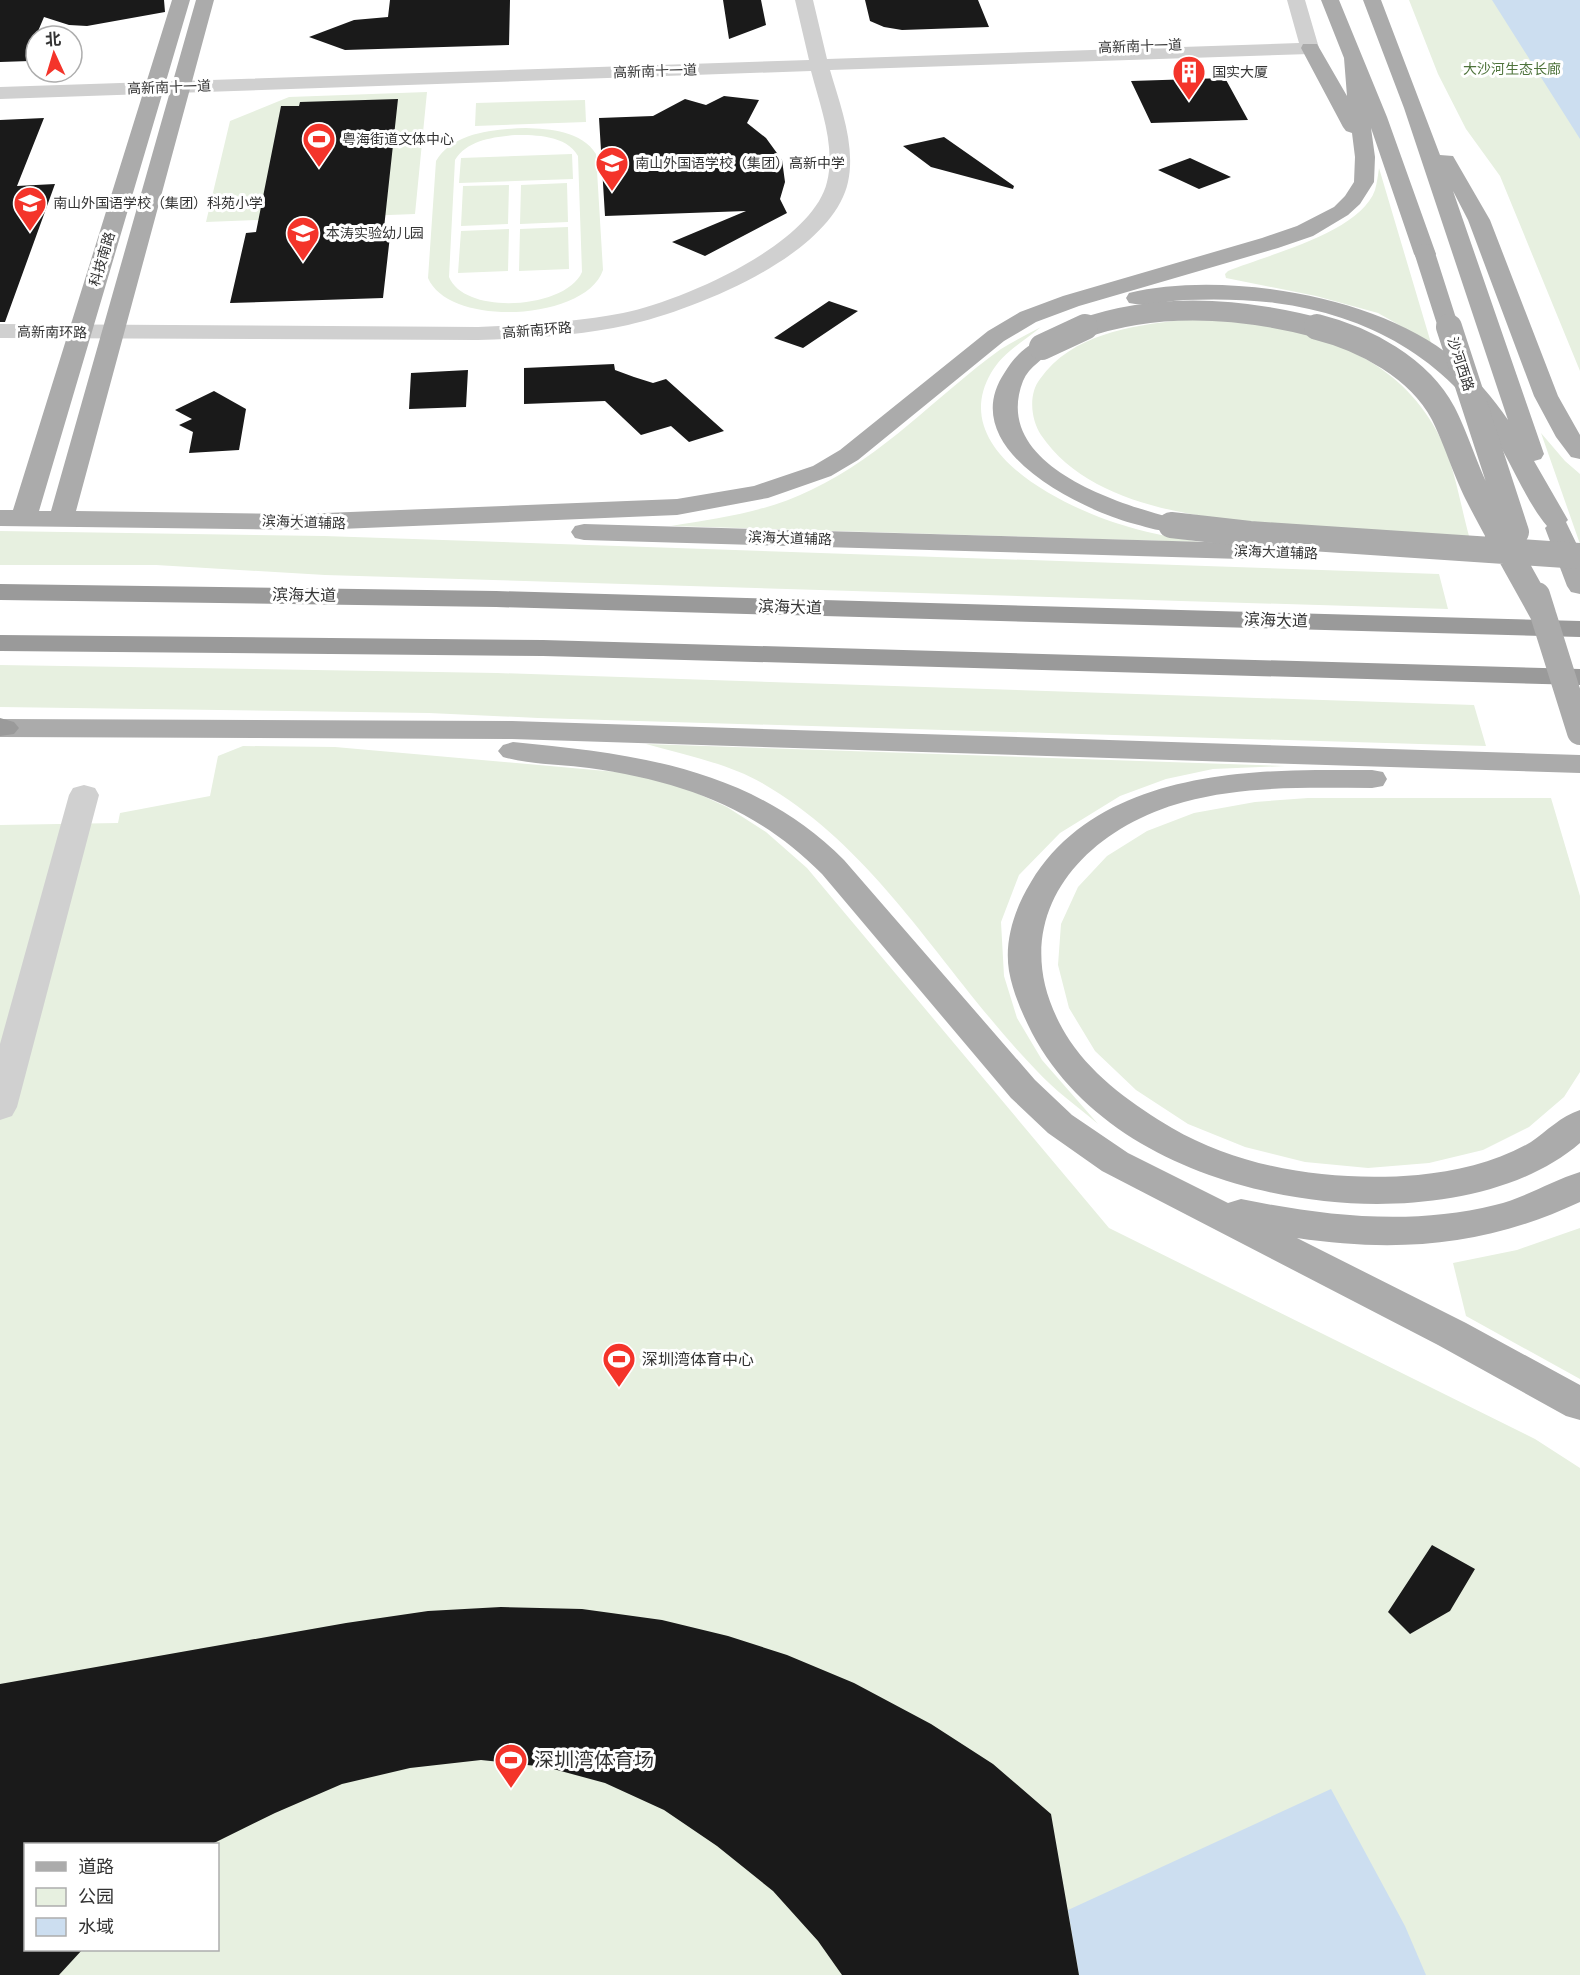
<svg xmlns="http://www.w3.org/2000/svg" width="1580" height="1975" font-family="'DejaVu Sans','Noto Sans SC',sans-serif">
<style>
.green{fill:#e7f0e0;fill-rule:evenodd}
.water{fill:#ccdef0}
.building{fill:#1a1a1a}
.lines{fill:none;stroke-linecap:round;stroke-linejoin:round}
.minor{fill:#d0d0d0;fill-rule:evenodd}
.major{fill:#ababab;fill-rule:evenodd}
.highway{fill:#9a9a9a;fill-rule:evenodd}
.major-bridge-far1{stroke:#ababab;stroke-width:20}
.major-bridge{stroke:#ababab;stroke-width:26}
.labels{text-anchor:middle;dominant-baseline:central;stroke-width:6;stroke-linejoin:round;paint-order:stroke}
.far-street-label{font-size:14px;fill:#333;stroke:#fff}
.far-park-label{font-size:14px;fill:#4e733b;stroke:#fff}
.far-poi-label{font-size:14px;fill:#333;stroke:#fff;text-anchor:start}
.street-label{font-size:16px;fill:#333;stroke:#fff}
.poi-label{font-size:16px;fill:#333;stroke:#fff;text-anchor:start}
.near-poi-label{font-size:20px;fill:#333;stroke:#fff;text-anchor:start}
</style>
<rect width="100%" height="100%" fill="#fff"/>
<path class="green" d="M1409,0H1580V371L1500,176L1466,129L1438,74Z
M427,92L415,214L206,222L230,121L289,97Z
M585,100L586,122L475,126L476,103Z
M526,128C550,129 582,131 596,154L603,270C586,321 449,328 428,278L436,161C453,132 496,129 526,128ZM515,135C536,135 566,135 578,156L582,272C566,309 465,316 449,277L455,160C467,140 494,137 515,135Z
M572,154L573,179L459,183L461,158Z
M1379,168L1431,343L1378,313L1316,296L1226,278L1225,274L1228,271C1266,255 1360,233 1375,190C1377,183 1378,175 1379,168Z
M567,183L568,222L520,224L521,185Z
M509,185L508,224L461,226L463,186Z
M568,227L569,269L519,271L520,229Z
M509,229L508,271L458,273L461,231Z
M1181,320C1283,320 1396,341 1443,443C1455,470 1461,507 1469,536C1423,533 1376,530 1329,527C1237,521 1098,519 1041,435C1031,420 1028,394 1040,379C1072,334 1130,326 1181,320Z
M1041,327C1024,341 1002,353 991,373C945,453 1069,510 1129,527C1152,534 1177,538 1201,542L671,526C719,518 767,512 811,490C884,456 937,395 1001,349C1014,341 1028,334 1041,327Z
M1541,433L1565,461L1580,474V544Z
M0,531L324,536L1439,574L1448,609L325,575L156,565H0Z
M0,665L497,673L1474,705L1486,746L538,718L429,713L0,707Z
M646,744L1285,766L1213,769L1166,779L1120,796L1060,833L1019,875L1001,922L1004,976L1017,1018L1042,1060L1098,1124C1077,1106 1054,1090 1036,1070C943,974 880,851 762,783C727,763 684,755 646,744Z
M243,746L335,747L628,773L681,786L727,807L766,832L807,868L1109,1228L1535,1439L1580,1468V1975H0V825L118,823L120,813L210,796L218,756ZM26,1844H218V1950H26Z
M1308,798H1551L1580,896V1072L1564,1097L1529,1127L1483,1150L1429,1163L1368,1168L1305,1162L1245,1147L1188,1124L1136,1090L1095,1051L1069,1008L1058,965L1061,924L1078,887L1107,856L1147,831L1194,813L1255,802Z
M1580,1228V1379L1466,1316L1453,1263L1517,1250Z"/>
<path class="water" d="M1492,0H1580V139Z
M1331,1789L1405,1926L1426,1975H1079L1068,1910Z"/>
<path class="building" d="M0,0H164L165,12L87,26L69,25L44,17L36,36L30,61L0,62Z
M390,0H510L509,45L345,50L309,37L354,20L388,17Z
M723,0H761L766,25L729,39Z
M865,0H978L989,27L902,30L884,27L870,21Z
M1225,78L1248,120L1151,123L1131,81Z
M724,96L759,100L747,123L766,138L782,160L785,182L780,199L787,213L705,256L672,242L746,211L605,216L599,118L653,116L685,99L706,105Z
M398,99L384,228L391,227L383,298L230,303L246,233L256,232L281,106H299L300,102Z
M44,118L17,186L55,184L5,322H0V120Z
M944,137L1014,186L1013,189L931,167L903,146Z
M1190,158L1231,177L1199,189L1158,170Z
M829,301L858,311L803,348L774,338Z
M614,364L615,370L634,377L653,383L666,379L724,431L689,442L671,426L641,435L605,401L524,404V368Z
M468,370L466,407L409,409L411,373Z
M214,391L246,409L239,450L189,453L193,432L179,425L192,419L175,410Z
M1432,1545L1475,1569L1450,1611L1410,1634L1388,1612Z
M501,1607L582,1609L662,1620L728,1636L787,1655L854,1683L931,1724L993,1764L1051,1814L1079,1975H842L818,1941L773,1891L717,1846L664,1810L605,1783L546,1767L481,1760L410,1768L342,1784L275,1813L210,1845H26V1950H82L59,1975H0V1684L346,1623L428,1611Z"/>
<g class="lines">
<path class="minor" d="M795,0H813L827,59L1299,43L1287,0H1305L1319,48L1317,52L1310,54L830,70C840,105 856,145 848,182C832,256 694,310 628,325C579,336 528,338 478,340L0,338V324L478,327C527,325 576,322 623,313C682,301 812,245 827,182C836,146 820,106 811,71L0,99V87L809,60Z
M84,785L95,788L99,795L17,1107L12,1116L0,1120V1044L69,795L73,788Z"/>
<path class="major" d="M172,0H190L39,511H51L196,0H214L76,511L300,514L677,499L754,486L813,466L840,450L988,331L1020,312L1063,296L1262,238L1297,226L1334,207L1345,196L1354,182L1355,157L1352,133L1346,131L1343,127L1301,48L1303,44H1317L1347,96L1344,58L1321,0H1339L1387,117L1436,254L1433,259L1425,261L1417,259L1414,254L1371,128L1375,157L1374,182L1360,204L1348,215L1313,236L1278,248L1079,306L1036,322L1004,341L858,460L831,476L768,498L677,515L316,530L0,526V510H13Z
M1363,0H1381L1440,155L1453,156L1490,220L1558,396L1580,435V459L1571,457L1556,437L1534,396L1468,220L1453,191L1544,454L1541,459L1534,461L1568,520L1566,522L1580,551V594L1571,592L1567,586L1545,528L1547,526C1528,504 1512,465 1496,439C1446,358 1368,315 1275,303C1245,299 1214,299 1183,300C1166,301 1146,307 1129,303L1126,298L1129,293C1223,270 1380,296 1454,359C1475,377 1493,398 1508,420L1404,108Z
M1042,340L1050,342L1054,347C1045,359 1029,366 1023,381C990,466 1121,505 1180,520L1184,525L1180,530C1164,534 1147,527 1131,523C1075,507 954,447 1005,372C1013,359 1026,344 1042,340Z
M584,524L1241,543L1250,545L1254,551L1250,557L1241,559L584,540L575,538L571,532L575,526Z
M0,719L512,721L1580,755V773L512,739L0,737Z
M513,742C637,754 752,768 844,860L1035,1080L1072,1115L1128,1153L1228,1203L1241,1199C1325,1216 1410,1226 1495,1205C1525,1198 1551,1181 1580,1172V1202C1486,1246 1398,1253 1297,1238L1466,1323L1580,1385V1420L1566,1416L1438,1345L1102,1171L1048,1133L1011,1098L822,874C756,807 680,781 589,768C561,764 530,765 503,757L498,751L503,745Z
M1316,770H1372L1383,772L1387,779L1383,786L1372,788C1310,788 1245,785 1184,802C1071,833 998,931 1070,1041C1095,1078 1135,1106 1172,1128C1244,1170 1336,1182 1418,1175C1457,1171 1497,1162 1531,1142C1547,1131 1561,1116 1580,1110V1143C1527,1189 1445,1204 1377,1204C1249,1203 1096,1154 1032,1033C1022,1013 1013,993 1009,971C1004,940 1015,908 1031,882C1090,785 1213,771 1316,770Z"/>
<path class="highway" d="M0,584L496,591L1580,621V637L496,607L0,600Z
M0,635L543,640L1580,669V685L543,656L0,651Z
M0,718L14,722L19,728L14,734L0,736Z"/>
<path class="major-bridge-far1" d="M1425,254L1449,329
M1081,329C1159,301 1244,308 1323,329"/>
<path class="major-bridge" d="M1317,327C1365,339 1419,368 1443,413C1456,438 1464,467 1477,493C1498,534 1521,574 1543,614
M1449,327L1516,532
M1042,347L1085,327
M1171,525L1250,534L1580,556
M1537,595L1580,732"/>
</g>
<defs>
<symbol id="building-pin" viewBox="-11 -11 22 30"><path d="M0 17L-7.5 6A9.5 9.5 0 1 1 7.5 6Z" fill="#f4342a" stroke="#fff"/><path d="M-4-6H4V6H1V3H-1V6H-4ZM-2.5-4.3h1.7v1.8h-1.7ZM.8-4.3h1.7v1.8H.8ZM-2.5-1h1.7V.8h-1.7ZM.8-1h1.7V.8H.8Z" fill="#fff"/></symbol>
<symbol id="stadium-pin" viewBox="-11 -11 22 30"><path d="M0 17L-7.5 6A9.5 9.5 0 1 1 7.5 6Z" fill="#f4342a" stroke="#fff"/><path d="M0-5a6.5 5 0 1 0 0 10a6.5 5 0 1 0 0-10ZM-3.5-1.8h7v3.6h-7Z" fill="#fff"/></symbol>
<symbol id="school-pin" viewBox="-11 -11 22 30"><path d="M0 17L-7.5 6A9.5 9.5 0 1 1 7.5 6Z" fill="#f4342a" stroke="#fff"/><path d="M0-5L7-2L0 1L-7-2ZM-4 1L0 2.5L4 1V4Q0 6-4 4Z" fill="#fff"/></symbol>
</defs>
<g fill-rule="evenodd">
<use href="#building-pin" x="1170" y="53" width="38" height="52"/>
<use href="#stadium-pin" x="300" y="120" width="38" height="52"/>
<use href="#school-pin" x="593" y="144" width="38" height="52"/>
<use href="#school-pin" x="11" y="184" width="38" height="52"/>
<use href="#school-pin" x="284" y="214" width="38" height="52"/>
<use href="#stadium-pin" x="600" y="1340" width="38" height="52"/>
<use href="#stadium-pin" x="492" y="1741" width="38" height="52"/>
</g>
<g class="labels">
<g class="far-street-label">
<text transform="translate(1140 46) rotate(-2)">高新南十一道</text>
<text transform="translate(655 71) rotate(-2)">高新南十一道</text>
<text transform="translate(169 87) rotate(-2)">高新南十一道</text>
<text transform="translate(102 259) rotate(-73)">科技南路</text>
<text transform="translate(537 330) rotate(-5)">高新南环路</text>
<text transform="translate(52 332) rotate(1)">高新南环路</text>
<text transform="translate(1461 364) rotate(72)">沙河西路</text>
<text transform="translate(304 522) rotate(2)">滨海大道辅路</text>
<text transform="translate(790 538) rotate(2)">滨海大道辅路</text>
<text transform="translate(1276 552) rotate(2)">滨海大道辅路</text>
</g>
<g class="far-park-label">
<text x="1512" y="69">大沙河生态长廊</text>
</g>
<g class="far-poi-label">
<text x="1212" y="72">国实大厦</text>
<text x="342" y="139">粤海街道文体中心</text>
<text x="635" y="163">南山外国语学校（集团）高新中学</text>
<text x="53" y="203">南山外国语学校（集团）科苑小学</text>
<text x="326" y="233">本涛实验幼儿园</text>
</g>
<g class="street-label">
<text transform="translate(304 595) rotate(1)">滨海大道</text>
<text transform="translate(790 607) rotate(2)">滨海大道</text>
<text transform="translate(1276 620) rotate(2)">滨海大道</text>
</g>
<g class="poi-label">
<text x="642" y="1359">深圳湾体育中心</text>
</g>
<g class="near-poi-label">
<text x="534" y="1760">深圳湾体育场</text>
</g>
</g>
<rect x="24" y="1843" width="195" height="108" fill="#ffffff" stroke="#adadad" stroke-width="1.5"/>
<rect x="36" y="1862" width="30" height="9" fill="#ababab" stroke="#adadad" stroke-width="1.5"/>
<text x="78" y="1873" font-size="18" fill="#333333">道路</text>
<rect x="36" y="1888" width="30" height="18" fill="#e7f0e0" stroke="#adadad" stroke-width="1.5"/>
<text x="78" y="1903" font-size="18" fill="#333333">公园</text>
<rect x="36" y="1918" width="30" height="18" fill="#ccdef0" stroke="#adadad" stroke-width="1.5"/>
<text x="78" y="1933" font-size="18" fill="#333333">水域</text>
<g transform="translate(54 54) rotate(356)"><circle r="28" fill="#ffffff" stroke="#adadad" stroke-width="1.5"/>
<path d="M0-4.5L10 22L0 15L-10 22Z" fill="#f4342a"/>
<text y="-9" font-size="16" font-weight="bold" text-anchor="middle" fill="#333333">北</text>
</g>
</svg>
